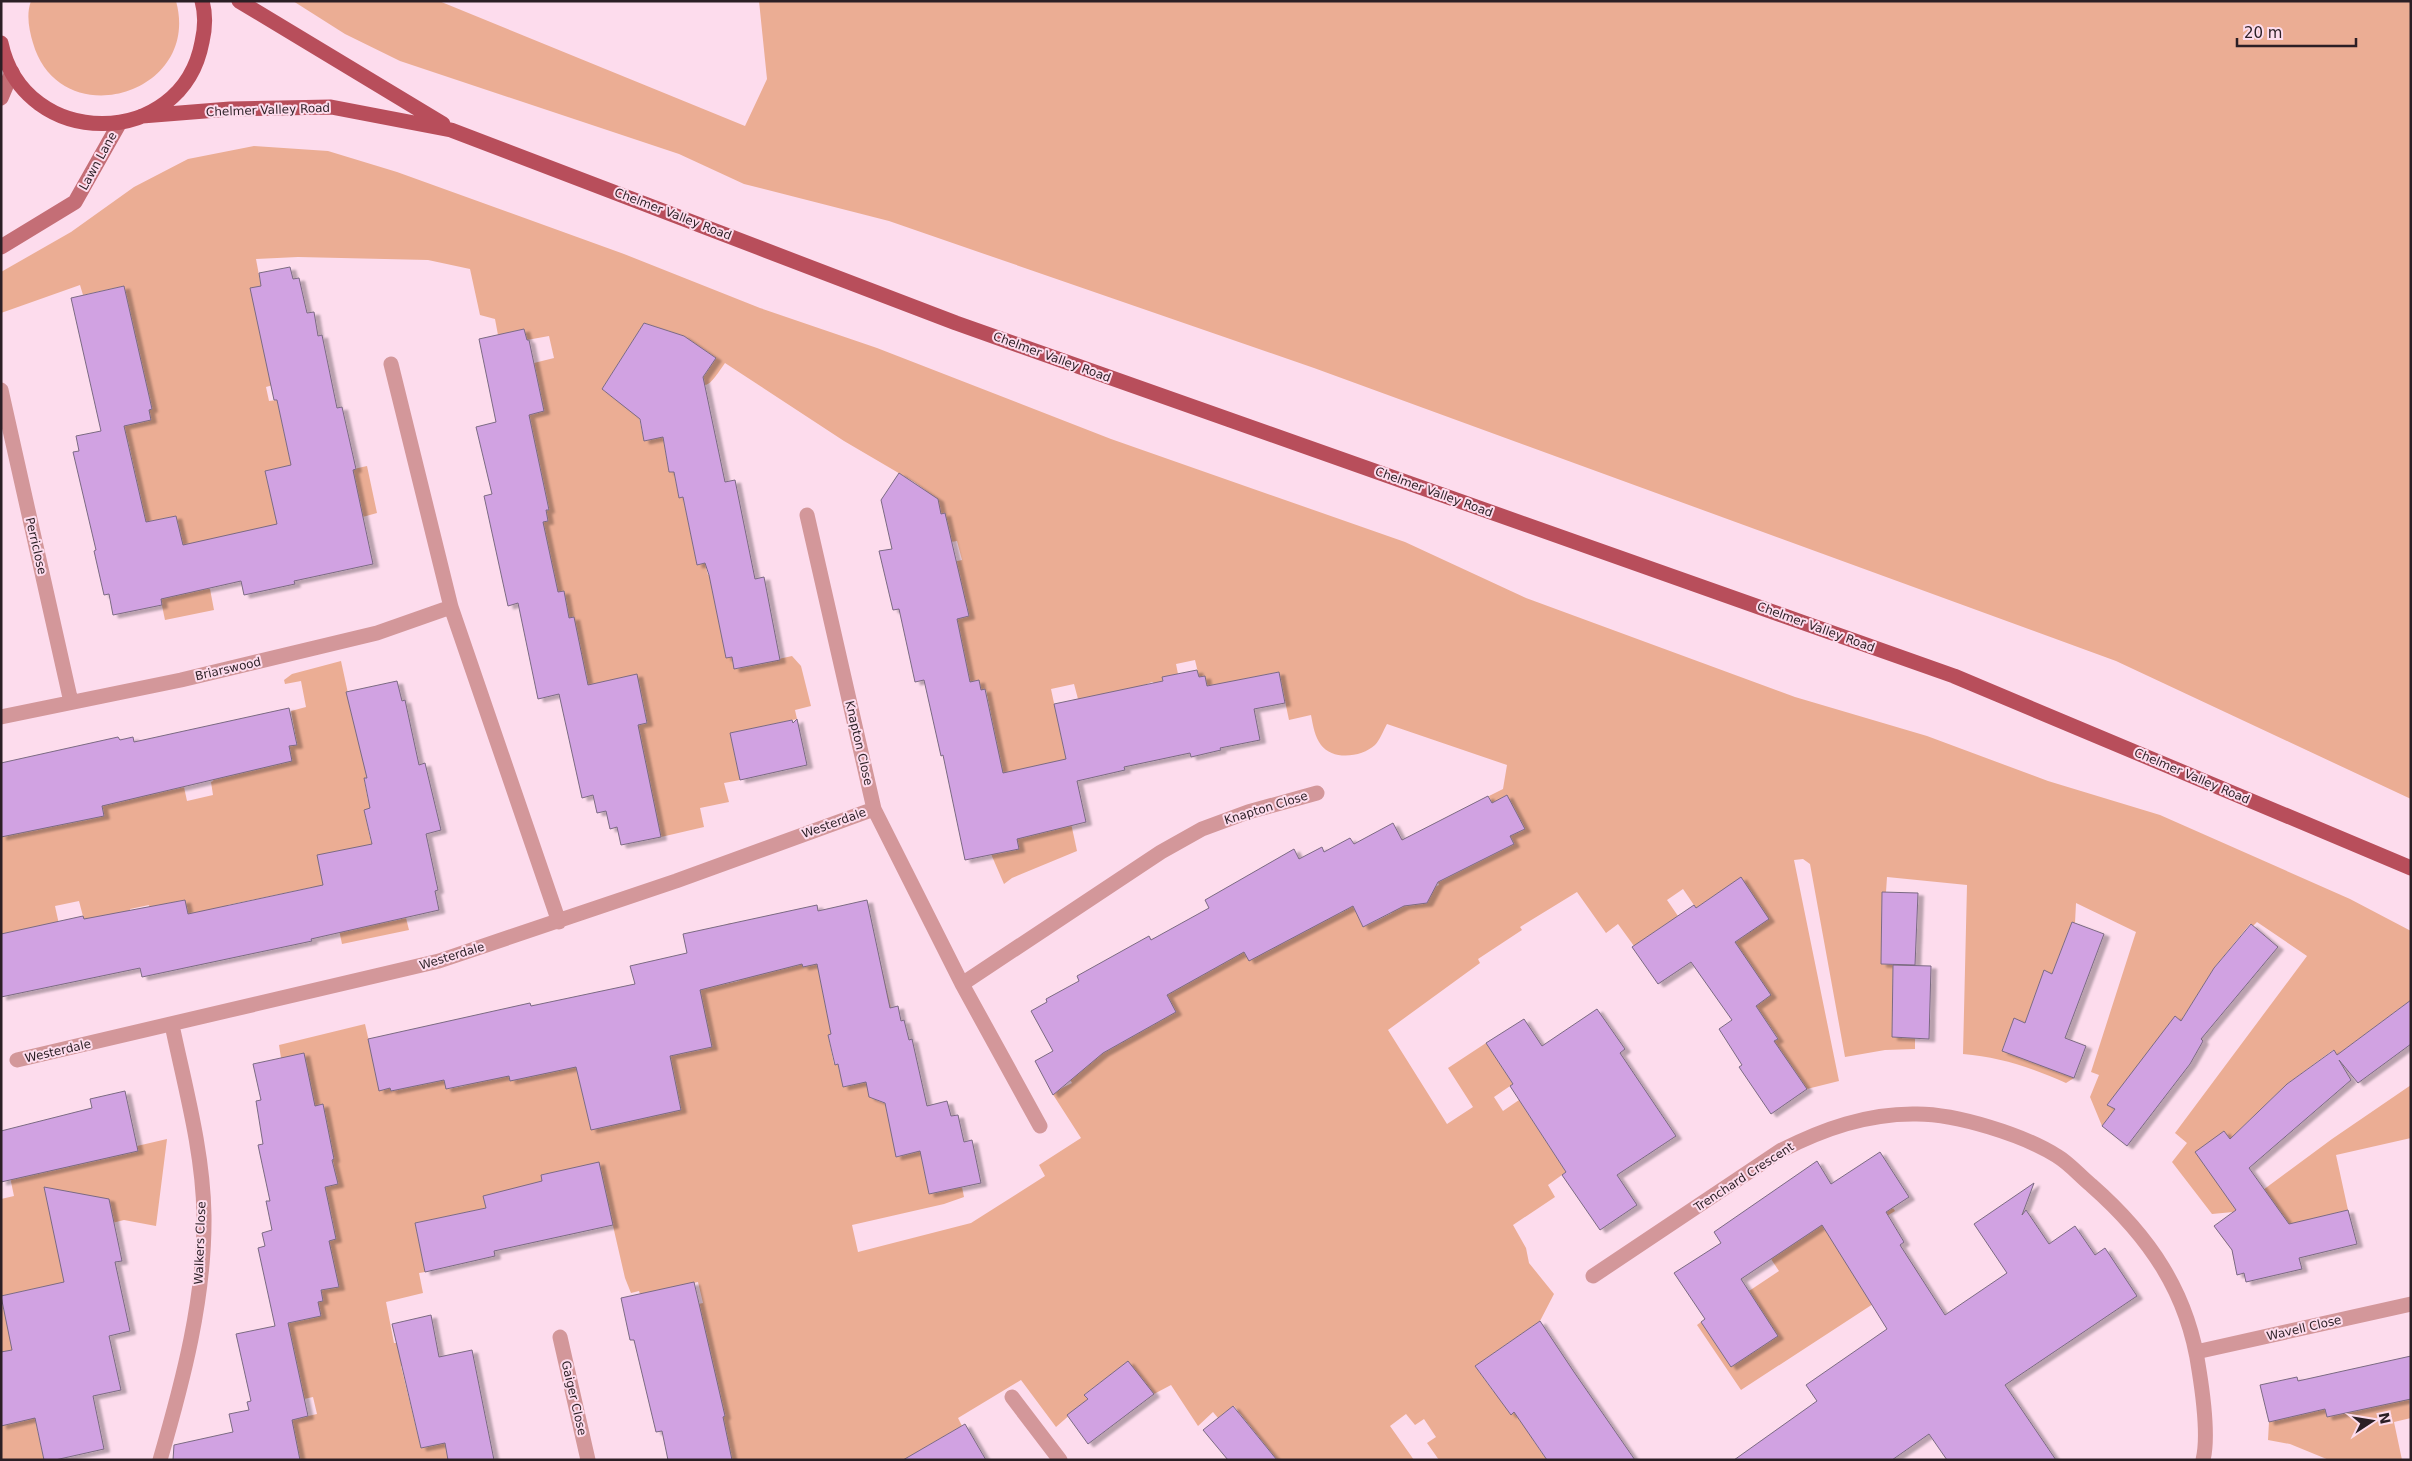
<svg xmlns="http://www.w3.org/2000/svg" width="2412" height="1461" font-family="'DejaVu Sans',sans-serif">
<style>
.green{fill:#ebad94;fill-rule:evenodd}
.building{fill:#d1a2e2;stroke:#7b6a82;filter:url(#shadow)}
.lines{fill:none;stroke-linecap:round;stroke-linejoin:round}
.street{stroke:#d3979a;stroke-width:15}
.secondary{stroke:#c46e76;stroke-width:15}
.primary{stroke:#b84e5b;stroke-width:15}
.labels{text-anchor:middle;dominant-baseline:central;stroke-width:4;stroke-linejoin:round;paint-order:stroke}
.street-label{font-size:12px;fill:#2b1f25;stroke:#fddced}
</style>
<defs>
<filter id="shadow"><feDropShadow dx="5.5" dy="3" stdDeviation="1" flood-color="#0004"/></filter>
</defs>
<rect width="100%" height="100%" fill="#fddced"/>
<path class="green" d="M31,1H176C202,95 60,136 33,43C29,30 26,14 31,1Z
M293,1H439L745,126L767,79L759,1H2411V799L2116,661L1314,368L889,221L744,184L679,154L400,61L345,34Z
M254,146L328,151L397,172L624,254L760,308L877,348L1111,439L1405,542L1526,598L1795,697L1927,736L2048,781L2160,815L2350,899L2411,931V1000L2337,1055L2333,1050L2287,1084L2230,1139L2236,1210L2332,1139L2411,1085V1138L2336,1155L2348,1210L2291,1224L2241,1259L2234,1261L2232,1250L2221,1236L2231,1228L2233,1212L2212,1214L2172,1162L2187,1143L2175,1133L2307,956L2257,922L2253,926L2250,924L2214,968L2181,1021L2102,1126L2090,1097L2099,1075L2091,1072L2136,932L2076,903L2075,923L2072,922L2052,974L2044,971L2025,1023L2014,1019L2002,1050L2074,1078L2066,1083C2033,1068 2000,1057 1963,1054L1967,885L1887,877L1886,892L1882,893L1881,964L1893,965L1892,1037L1915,1038V1049L1885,1050L1845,1057L1810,864L1803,859L1794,860L1839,1081L1807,1089L1780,1050L1772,1043L1778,1038L1756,1006L1771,995L1724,950L1768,919L1741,878L1696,908L1683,889L1667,900L1678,916L1634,946L1618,924L1606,933L1577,892L1520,927L1522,930L1478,959L1480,963L1388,1030L1447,1124L1473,1107L1448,1068L1486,1043L1513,1084L1494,1097L1503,1111L1519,1100L1566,1172L1548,1185L1555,1197L1513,1225L1526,1248L1529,1263L1554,1294L1540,1321L1475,1366L1493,1391L1509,1380L1511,1415L1524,1406L1543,1433L1533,1440L1547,1460H1439L1427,1443L1436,1437L1424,1419L1415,1425L1406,1414L1390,1426L1414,1460H1277L1234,1406L1218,1418L1213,1412L1198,1426L1171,1385L1154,1394L1109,1376L1085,1394L1088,1399L1056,1427L1021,1380L958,1418L962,1426L927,1446L934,1460H732L726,1434L678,1427L725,1416L685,1307L703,1303L698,1282L640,1294L639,1291L631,1293L625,1278L599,1165L541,1175L545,1192L483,1196L486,1208L415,1223L425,1272L419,1273L423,1293L386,1302L394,1343H398L437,1358L401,1366L421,1448L449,1442L448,1460H300L269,1425L317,1414L313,1397L304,1399L291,1337L284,1324L321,1316L318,1302L323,1301L321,1290L339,1286L312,1244L336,1239L332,1218L326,1219L319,1188L337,1184L323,1105L312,1107L281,1058L279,1045L365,1024L380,1090L390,1088L391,1091L444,1080L447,1089L464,1086L507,1066L510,1081L575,1062L591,1130L696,990L739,981L727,924L731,923L743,977L799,965L789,917L848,957L849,962L879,956L891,1008L829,1021L831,1034L828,1035L834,1064H838L844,1087L866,1082L872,1098L902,1111L897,1157L920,1151L929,1194L962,1187L964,1197L944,1204L852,1225L858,1252L971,1223L1045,1176L1039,1165L1081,1138L1052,1093L1072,1083L1063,1066L1100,1049L1108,1050L1176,1012L1167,995L1242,948L1283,943L1305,931L1332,900L1339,914L1353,906L1363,927L1392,913L1385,900L1425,903L1431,895L1428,890L1439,885L1438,882L1514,844L1510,836L1525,829L1507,795L1492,803L1489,796L1503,789L1507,765L1387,724C1383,731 1380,740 1375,745C1362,757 1333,761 1321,745C1315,737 1313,726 1311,715L1289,720L1279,672L1243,679L1219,741L1205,676L1199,677L1195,660L1176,664L1178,674L1162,678L1164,688L1152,682L1142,686L1078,699L1074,684L1051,689L1066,759V800L1077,851L1012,878L1004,884L991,854L997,745L986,690H981L979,680L970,682L957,619L969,616L967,606L942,611L944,564L962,560L957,541L951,542L945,513L941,514L927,501L925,490L914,482L844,441L725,363C704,394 710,381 681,392C666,397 652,409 639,417L644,441L663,437L669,472H674L679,498L683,497L697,565L705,563L708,575L747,567L749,580L712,589L726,657H732L735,669L792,656L801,666L811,706L795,710L797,719L730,733L740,780L724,783L729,802L700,808L704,827L661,837L636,726L647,723L642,697L566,713L569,618L564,591L558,592L543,522L548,521L546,510L549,509L529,415L544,411L534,363L554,358L549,336L527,340L524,329L498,335L495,319L480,315L470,269L428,260L298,257L256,259L261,286L273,385L266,387L269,401L277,400L290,460L323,476L367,466L377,513L200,562L206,589H210L214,610L165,620L147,534L179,527L176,516L146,522L128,441H125L121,426L151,420L149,410L152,409L124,286L83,295L80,285L1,313V272L71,232L134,187L188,159ZM644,323L684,336L716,358L700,382L617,401L602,389ZM282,467L288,498L272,501L265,471ZM706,1019L712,1047L695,1051L689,1023ZM673,1070L681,1110L644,1118Z
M341,661L359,744L370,777L364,779L368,800L378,807L364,810L371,842L387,839L382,923L406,918L409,930L342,944L333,901L318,904L313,887L228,905L229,909L188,914L184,900L165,904L153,923L149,905L130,909L133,927L84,920L79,901L55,906L70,975L1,953V837L49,802L55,826L104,816L99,792L157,793L184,787L187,801L213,795L211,782L213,781L212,776L236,774L291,761L289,746L297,744L291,711L306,707L301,681L285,684L284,680L292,674ZM349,849L353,863L317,856Z
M167,1139L156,1226L124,1220L112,1223L65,1286H46L1,1296V1199L14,1196L10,1177L137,1151V1146Z
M1893,1208L1895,1211L1882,1219L1919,1274L1741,1390L1697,1325L1701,1322L1731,1367L1777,1336L1749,1291L1779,1271L1771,1259L1763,1209L1886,1212Z
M1,1301L4,1311L47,1302L35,1419L44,1460H1Z
M2409,1399L2411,1418L2394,1422L2402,1460H2329L2290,1444L2268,1440L2269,1422L2325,1409L2327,1417Z"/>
<path class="building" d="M290,267L293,279L299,278L307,313L314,312L318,336L322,335L337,408L342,407L356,469L353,470L373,564L294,581L295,584L244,595L241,581L161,599L162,605L113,615L109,594L104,595L94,551L96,550L73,452L79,451L76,436L101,431L71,298L124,286L152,409L149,410L151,420L124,426L146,522L176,516L183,545L277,524L265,471L291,465L277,400H274L250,288L261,286L259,273Z
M644,323L684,336L716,358L703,377L725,482L735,480L755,579L764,577L780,660L734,669L732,657L726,658L709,575L705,563L697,565L683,497L679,498L674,472H669L663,437L644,441L640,419L602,389Z
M524,329L527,340H529L544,411L529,415L549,510H546L548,521L543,522L558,592L564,591L569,618L574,617L588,685L637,674L647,723L638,725L661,837L621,845L617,827L610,829L606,811L597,813L593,795L582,798L559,694L538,699L518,603L508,606L484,496L492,494L476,427L496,422L479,339Z
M899,473L938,499L941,514L945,513L969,616L957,619L970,682L979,680L981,690L985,689L1003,773L1066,759L1054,704L1163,681L1162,677L1197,670L1199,677L1205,676L1207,686L1279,672L1285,703L1254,709L1260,740L1220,748L1221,750L1191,757L1190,753L1124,767L1125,770L1077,781L1086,822L1017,839L1019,849L965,860L943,755L941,756L924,680L915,682L899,609L893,610L879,551L892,549L881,500Z
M397,681L402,701L405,700L419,765L425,763L441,830L426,834L438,890L435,891L439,910L311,939L312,941L142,977L140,968L1,997V934L83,916L84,919L185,900L188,914L323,885L317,855L372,844L364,810L370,808L364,778H367L346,692Z
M289,708L297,745L289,746L292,761L102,806L104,816L1,837V763L118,737L120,740L133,737L134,742Z
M797,719L807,765L740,780L730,733L792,720L793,723Z
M1507,795L1525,829L1510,836L1514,844L1438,882L1427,903L1404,906L1363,927L1353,906L1249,961L1244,952L1167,995L1176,1012L1103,1053L1053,1095L1035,1061L1053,1051L1031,1011L1047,1002L1046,999L1079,981L1077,976L1149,936L1151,940L1209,908L1205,900L1294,849L1299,859L1322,847L1324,852L1350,838L1354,844L1393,823L1402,840L1488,796L1492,803Z
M1741,877L1769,919L1735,942L1771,995L1756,1006L1778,1039L1774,1041L1807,1089L1771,1114L1739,1067L1742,1065L1719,1029L1732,1020L1691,962L1658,984L1632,947L1694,905L1696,908Z
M1882,892L1918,893L1915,965L1881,964Z
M867,900L890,1008L898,1006L901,1021L904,1020L909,1040L912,1039L927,1106L947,1101L951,1116L958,1115L964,1142L972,1140L981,1183L929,1194L920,1151L896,1157L885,1103L869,1097L866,1082L843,1087L838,1064L835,1065L828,1035L831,1034L817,964L803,967L802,964L700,990L712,1047L670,1056L681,1110L591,1130L576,1067L510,1081L509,1076L446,1089L444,1080L391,1091L390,1088L379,1091L368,1039L530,1003L531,1006L635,984L630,966L687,953L683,934L817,905L818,911Z
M2072,922L2104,934L2065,1038L2086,1046L2074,1078L2002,1051L2014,1018L2025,1023L2044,970L2052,974Z
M2251,924L2278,947L2201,1039L2203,1041L2190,1064L2127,1146L2102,1126L2115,1109L2107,1105L2175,1016L2181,1021L2214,968Z
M1893,965L1931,966L1929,1039L1892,1037Z
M2411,1000V1044L2358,1083L2339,1060L2351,1080L2249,1168L2289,1224L2348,1210L2357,1244L2299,1258L2302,1269L2246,1282L2244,1273L2237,1275L2232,1250L2214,1226L2236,1210L2195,1152L2224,1131L2230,1139L2287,1084L2334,1050L2337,1055Z
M1597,1009L1625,1049L1620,1053L1676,1136L1617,1175L1637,1205L1600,1230L1562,1175L1566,1172L1510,1086L1513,1084L1486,1043L1524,1019L1542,1046Z
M304,1053L315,1106L323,1104L334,1159L332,1160L338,1184L325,1187L336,1239L329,1241L339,1287L321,1290L323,1301L318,1302L321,1316L288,1323L308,1416L292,1420L300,1460H173L174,1445L233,1432L229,1414L249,1410L247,1402L251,1401L236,1334L275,1326L258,1248L265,1246L262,1233L272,1230L266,1201H270L258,1145L263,1144L256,1101L261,1100L253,1064Z
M125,1091L138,1151L1,1182V1131L92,1108L90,1099Z
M1880,1152L1909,1197L1886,1212L1904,1242L1900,1245L1945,1315L2007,1273L1974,1224L2034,1183L2022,1215L2026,1210L2049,1244L2075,1226L2095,1255L2105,1248L2137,1296L2005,1385L2056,1460H1947L1929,1434L1892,1460H1734L1817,1401L1806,1385L1887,1329L1822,1225L1741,1279L1778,1336L1731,1367L1701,1322L1705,1319L1674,1273L1721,1243L1714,1232L1817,1161L1831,1184Z
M599,1162L613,1225L494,1251L495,1256L425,1272L415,1223L486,1208L483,1196L542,1181L541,1175Z
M44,1187L109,1199L122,1261L115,1262L130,1331L109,1336L121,1390L93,1396L104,1449L55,1460H44L35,1418L1,1426V1352L12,1350L1,1296L64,1282Z
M694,1282L725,1416L723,1417L732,1460H668L662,1431L656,1432L634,1340H630L621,1298Z
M431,1315L439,1357L472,1350L494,1460H448L445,1443L421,1448L392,1324Z
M1540,1321L1574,1372L1635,1460H1547L1514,1412L1511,1415L1475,1366Z
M2411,1356V1399L2327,1417L2325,1409L2269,1422L2260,1385L2297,1377L2298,1381Z
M1128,1361L1154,1394L1088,1444L1067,1415L1088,1399L1084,1395Z
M1233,1406L1277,1460H1228L1203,1430Z
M965,1424L986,1460H903Z"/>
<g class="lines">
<path class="street" d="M391,364L451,607L559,922
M1,390L71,702
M807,515L874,809L962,984L1040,1126
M1,717L181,680L377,633L451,607
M962,984L1161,852L1202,829L1248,812L1317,793
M17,1060L439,961L676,881L874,809
M1593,1276L1780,1151C1823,1129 1868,1113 1917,1114C1957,1114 2024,1135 2057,1156C2069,1163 2080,1176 2091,1185C2149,1236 2188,1292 2199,1370C2203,1395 2209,1436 2203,1460
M560,1337L588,1460
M2196,1352L2411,1304
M1012,1397L1060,1460
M160,1460C183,1381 205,1298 204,1215C203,1151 185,1087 172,1025"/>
<path class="secondary" d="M1,98L12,72
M1,247L75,202L119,124"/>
<path class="primary" d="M239,1L443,124
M1,43C24,151 182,150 202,42C205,29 206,15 202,1
M142,116L230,109L331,107L451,130L956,323L1954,676L2411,868"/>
</g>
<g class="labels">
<g class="street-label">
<text transform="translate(268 110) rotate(-2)">Chelmer Valley Road</text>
<text transform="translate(98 161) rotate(-61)">Lawn Lane</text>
<text transform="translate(673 214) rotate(21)">Chelmer Valley Road</text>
<text transform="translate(1052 357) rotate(20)">Chelmer Valley Road</text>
<text transform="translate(1434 492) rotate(20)">Chelmer Valley Road</text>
<text transform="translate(36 546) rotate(77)">Perriclose</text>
<text transform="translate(1816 627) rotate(20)">Chelmer Valley Road</text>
<text transform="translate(228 669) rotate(-13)">Briarswood</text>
<text transform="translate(859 743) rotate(77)">Knapton Close</text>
<text transform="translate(2192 776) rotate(23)">Chelmer Valley Road</text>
<text transform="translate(1266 808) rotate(-17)">Knapton Close</text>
<text transform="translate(834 823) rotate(-20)">Westerdale</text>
<text transform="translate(452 956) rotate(-17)">Westerdale</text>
<text transform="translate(58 1051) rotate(-13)">Westerdale</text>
<text transform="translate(1744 1177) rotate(-33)">Trenchard Crescent</text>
<text transform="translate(200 1243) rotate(-88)">Walkers Close</text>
<text transform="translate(2304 1328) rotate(-13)">Wavell Close</text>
<text transform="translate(574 1398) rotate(77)">Gaiger Close</text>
</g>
</g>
<rect width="2412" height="1461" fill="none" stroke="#2b1f25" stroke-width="5"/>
<g transform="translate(2372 1421) rotate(78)" stroke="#fddced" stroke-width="4" paint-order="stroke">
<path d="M0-4L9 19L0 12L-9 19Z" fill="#2b1f25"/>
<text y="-8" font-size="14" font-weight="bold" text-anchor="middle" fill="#2b1f25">N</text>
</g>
<path d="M2237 38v8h119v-8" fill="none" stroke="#2b1f25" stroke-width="2.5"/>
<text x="2244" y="38" font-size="15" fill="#2b1f25" stroke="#fddced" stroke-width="4" paint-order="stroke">20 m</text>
</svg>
